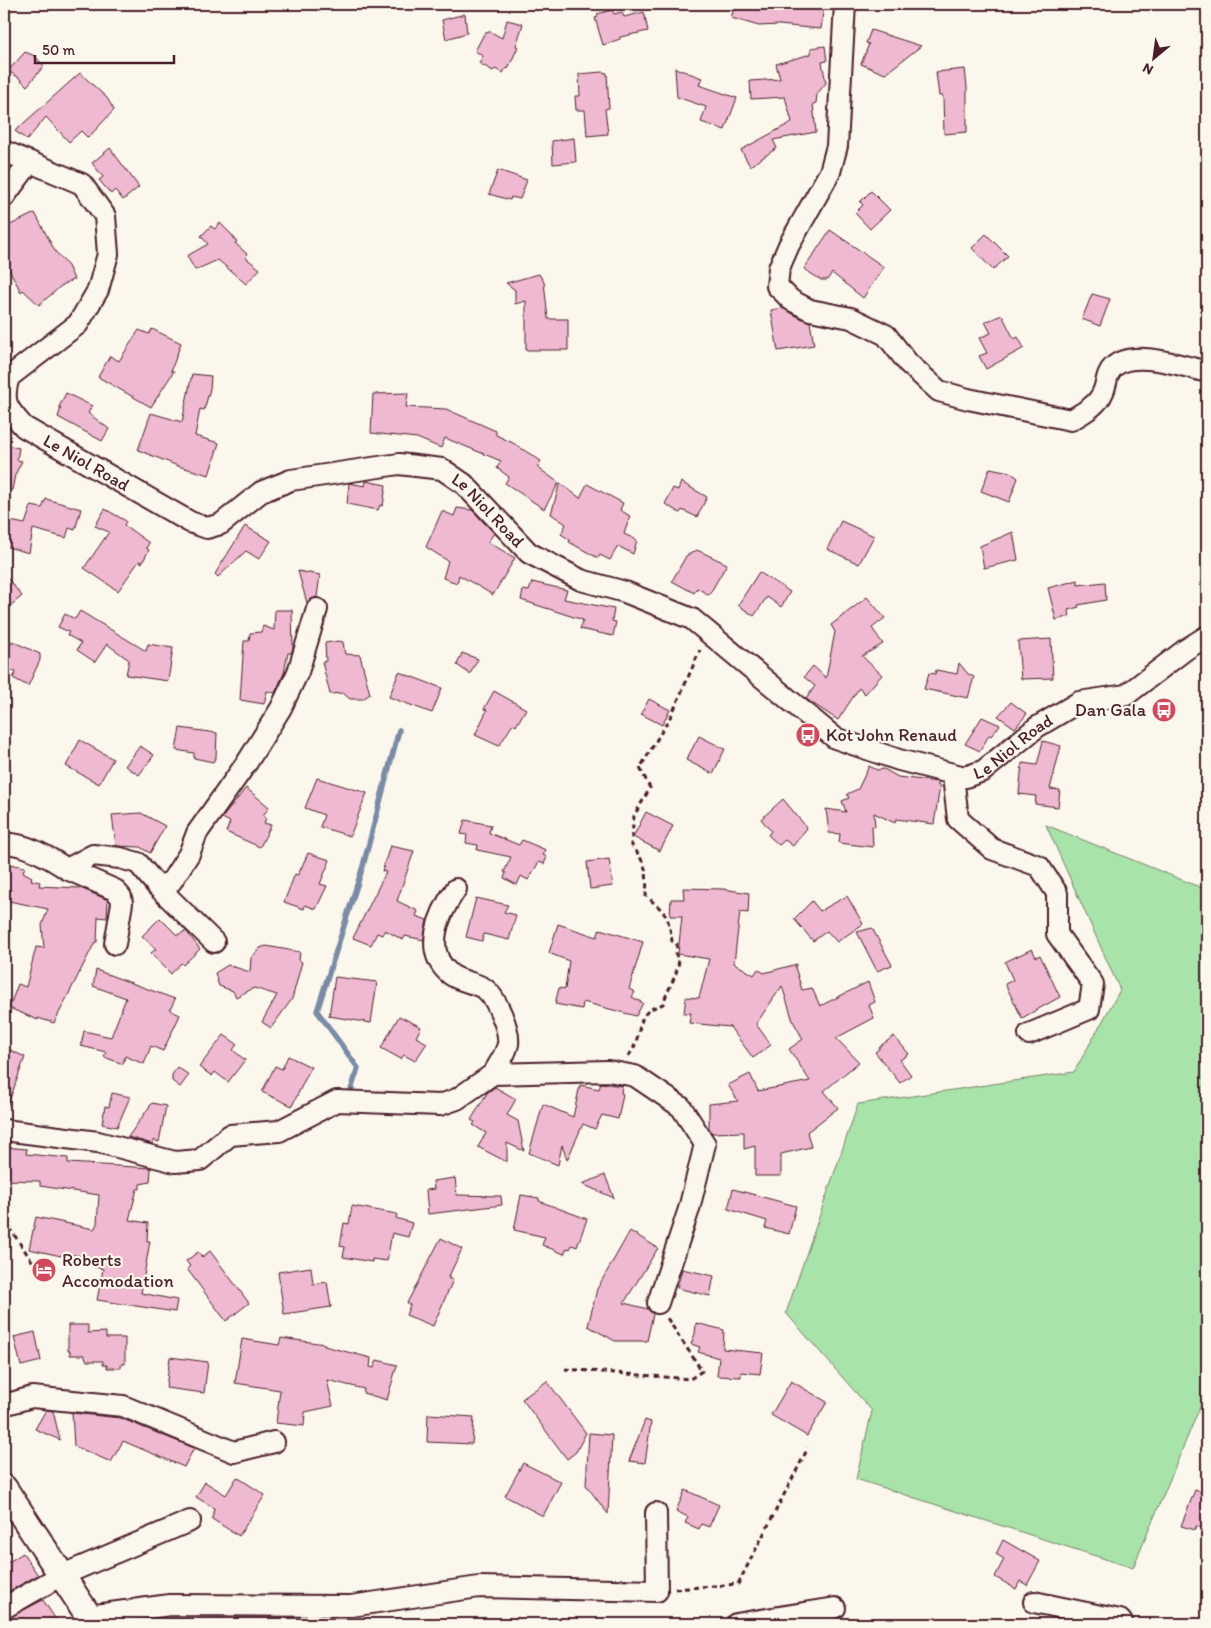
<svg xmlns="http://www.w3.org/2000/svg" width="1211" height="1628" font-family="Itim,sans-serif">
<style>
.green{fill:#a8e3a9;stroke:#79816a}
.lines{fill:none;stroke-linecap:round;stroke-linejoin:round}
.stream{stroke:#7a8ba7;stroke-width:5.5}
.building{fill:#efb9d2;stroke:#4a1f2b}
.minor-casing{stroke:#4a1f2b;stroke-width:24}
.major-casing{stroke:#4a1f2b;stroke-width:29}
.path{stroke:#4a1f2b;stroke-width:3;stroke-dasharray:5 4;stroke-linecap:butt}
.minor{stroke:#fbf7ec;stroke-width:20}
.major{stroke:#fbf7ec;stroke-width:25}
.labels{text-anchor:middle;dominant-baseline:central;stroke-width:4.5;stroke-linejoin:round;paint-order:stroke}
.street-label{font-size:18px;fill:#4a1f2b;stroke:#fbf7ec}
.poi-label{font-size:18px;fill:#4a1f2b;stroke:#fbf7ec;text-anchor:start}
</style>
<rect width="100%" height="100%" fill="#fbf7ec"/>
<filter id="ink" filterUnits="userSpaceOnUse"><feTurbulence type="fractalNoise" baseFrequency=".02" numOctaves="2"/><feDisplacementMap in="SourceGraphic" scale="10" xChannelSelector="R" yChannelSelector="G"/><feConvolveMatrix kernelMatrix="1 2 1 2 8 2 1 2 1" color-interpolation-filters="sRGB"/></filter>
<g filter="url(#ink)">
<path class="green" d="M1046,825L1207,890V1390L1133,1568L856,1479L872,1411L786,1313L858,1104L1074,1072L1120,990Z"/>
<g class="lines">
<path class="stream" d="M351,1090L358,1068L317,1011L363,866L399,730"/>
</g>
<path class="building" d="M735,4L800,6V4H824L821,29L779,25L759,26L731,18Z
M612,10L614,14L622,12L624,17L644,12L648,31L620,37V39L603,45L595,18L598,17L597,14Z
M465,14L467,33L446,39L442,20Z
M507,20L523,24L516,46L518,47L508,69L506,68L503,73L495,69L493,71L479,63L483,56L475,51L485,32H491L502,38Z
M871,30L921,46L885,74L861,64L869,44L866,43Z
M825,46L827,61L822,62L826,83L817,94L816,103L813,104L816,132L773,140L777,148L750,166L741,150L792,122L785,97L751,99L750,81L780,79L776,64L811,54V48Z
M25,52L35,56L44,66L27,86L18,77L8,71Z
M675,68L702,78L699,85L737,98L725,130L701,122L706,107L677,97Z
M965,69L967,87V132L944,134L943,96H939L936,72Z
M602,72L607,73L609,108L605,109L608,134L587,136L585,110H576L575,96H580L579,74Z
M80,73L107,98L114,110L88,138L81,131L69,142L46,117L27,140L15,131Z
M574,138L576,162L553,164L552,141Z
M110,148L139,187L123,200L115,190L111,194L99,180L103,177L92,163Z
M498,170L527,180L520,199L511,197L510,200L489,194Z
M871,191L890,210L870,229L855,213L863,205L860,202Z
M35,213L55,251L68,266L74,279L61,286L39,305L23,290L21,292L4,260V228Z
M220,223L232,235L237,242L235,243L247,254L246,258L260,269L246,284L218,260L195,270L187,256L208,244L201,236L211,226L215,229Z
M830,230L884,267L863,298L832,273L827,280H821L804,269Z
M986,234L1008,256L993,270L972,248Z
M539,274L544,282L548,319H568V350H526V301L515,304V290L506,283Z
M1092,294L1110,299L1100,326L1082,319Z
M783,308L810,322L814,345L778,351L771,310Z
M1002,315L1014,339L1018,337L1024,348L986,369L979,356L987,353L979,338L991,333L985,322Z
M152,329L181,343L171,371H174L151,407L98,377L110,356L119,361L139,330L149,334Z
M192,374L211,376L210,389L204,410L200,409L195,436L219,443L209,475L178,466L138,450L151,413L182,422Z
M66,393L92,406L88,413L109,429L102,441L58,417L61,408L59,407Z
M408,393L406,407L446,409L496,431V435L513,443L541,461L537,467L559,483L544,509L505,483L509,477L497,468L501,461L445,438L441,448L417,438L371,433L373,394Z
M4,445L19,448L17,460L22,461L15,475L12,490H7L4,497Z
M990,468L1010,472L1018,478L1009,502L981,491Z
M366,481L386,485L383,506L380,505L378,510L347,504L349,483L365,486Z
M681,482L707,497L697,517L682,510L680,513L665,504L673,488L678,490Z
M560,483L580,498L587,484L623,503L620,510L630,516L624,534L637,540L633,554L618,546L610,560L600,555L598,558L569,542L570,540L561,534L566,524L551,514Z
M46,499L81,509L75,530L69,528L66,538L33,529L29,553L4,546L10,521L25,524L31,506L42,508Z
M457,508L472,510L494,533L488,542L515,558L493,595L459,575L457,583L443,578L448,561L426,547L442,511L454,516Z
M105,509L126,521L124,525L149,543L146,548L149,550L142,563L139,561L118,591L84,568L109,532L95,526Z
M841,521L874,536L859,564L827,549Z
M245,526L271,541L259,559L246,551L218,577L215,574Z
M1013,532L1018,560L984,568L980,546Z
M697,550L727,564L709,595L697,588L694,593L672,581L686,556Z
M298,571L320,575L317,597L309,600L307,603Z
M759,572L790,592L781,607L767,597L754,616L738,605Z
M4,574L22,596L4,611Z
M1078,580V585L1105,582L1106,600L1078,605L1079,607L1068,610L1070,616L1056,620L1048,588Z
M532,582L567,590L564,599L614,609L612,621L616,622L613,636L580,629L583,620L521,600L523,590L529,591Z
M867,597L885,618L872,628L883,644L862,656L882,675L865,694L859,688L838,720L806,699L815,686L804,677L813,666L826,678L835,632L831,625Z
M275,610H292L293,648L291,653H288L284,673L275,693L267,691L264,704L240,700L244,641H249L250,633L261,632L263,626L274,630Z
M80,611L146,651L148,644L173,648L168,681L126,675L129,660L107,644L95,662L77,650L81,643L67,635L69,632L58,627L65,614L75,619Z
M1051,639L1053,678L1021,679L1018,641Z
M12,641L40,654V660L28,686L13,678L16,672L4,667V658Z
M338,641L343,642L345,654L360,655L370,694L363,699H350L343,693L330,694L322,662L326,661L325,643Z
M462,653L478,659L470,674L457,665Z
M959,663L968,674L974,677L968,698L924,689L929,673L935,674L936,670L957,674Z
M399,672L442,688L432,713L389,697Z
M494,691L526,709L516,726L513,724L499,746L475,735L487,710L484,709Z
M649,699L670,710L662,725L641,714Z
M1011,702L1027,714L1015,728L998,716Z
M982,717L1000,725L991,736L989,735L980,751L965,744Z
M180,728L217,733L216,757L213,762L194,758V753L176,750Z
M699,736L725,749L713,774L686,760Z
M80,740L113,759L99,784L66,766Z
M1043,741L1061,746L1050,789L1060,790L1058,807L1035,804L1036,796L1019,794L1022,763L1037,765Z
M140,746L154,755L139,775L125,766Z
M869,766L877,770L884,769L898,777L938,782V786H940L934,824L896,819L895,823L874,813L875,827L872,826L873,847L839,843L840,834L829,833L826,809L846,812L842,801L849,798L847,794L858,789Z
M317,778L367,793L350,836L320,827L324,815L305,808Z
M246,788L269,807L263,816L266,818L264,823L271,825L260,847L226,832L230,822L222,818Z
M783,799L807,828L793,846L785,840L779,845L768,835L771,831L761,819Z
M646,812L673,826L660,851L633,837Z
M141,813L165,826L150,853L140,847L116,846L112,815Z
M465,820L491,825L489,833L519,845L522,840L546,850L543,855L547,857L544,864L539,862L528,880L521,876L517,885L504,878L506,873L504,872L511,857L477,850L478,845L466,843L467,835L461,834Z
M390,846L414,851L397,901L418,911L416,916L427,920L424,940L405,936L403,940L385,930L382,935L377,933L371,945L353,938L386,872L382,871Z
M308,853L330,860L320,884L327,886L316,909L305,905L304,909L284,902L295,874L298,875Z
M609,859L613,886L590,889L587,862Z
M9,864L25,867L23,872L32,877L31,880L40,882L39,886L80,888L108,900L107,918L98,917L97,942H95L54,1023L38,1018V1020L9,1008L18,984L26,987L36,947L44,948L42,925L48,909L4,900V884Z
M683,888L723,889L749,893L748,913L740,912L734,963L754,975L758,969L764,973L797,964L795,967L802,990L812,988L820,1006L868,982L875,1002L869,1005L874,1018L836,1038L859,1062L824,1091L838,1108L807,1132L811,1147L781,1154V1176H755V1146L744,1149V1132L712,1133L709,1128V1104L738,1101L728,1085L750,1074L758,1091L810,1081L789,1049L803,1039L793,1021L782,986L756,1024L771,1045L753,1058L730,1027L689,1023L691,1013H684L686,997L699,998L709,959L678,954L682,916H670L671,899H684Z
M847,896L863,924L837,942L827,931L813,941L794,919L812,901L820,911Z
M476,898L508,905L504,912L516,915L509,940L484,934L482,941L466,937Z
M160,918L177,935L186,931L200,949L183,965L181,963L171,974L151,953L156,949L142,936Z
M558,924L597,937L600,929L643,942L629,989L635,992L632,997L643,1003L636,1016L583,1002L582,1009L555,1004L559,988L565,989L569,961L549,953Z
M872,928L892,965L877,971L857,932Z
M266,946L300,952L299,960L302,962L292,999L271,1028L262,1022L277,995L254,988L236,997L233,991L219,986L215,973L228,965L250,972L251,958L260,948Z
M1032,949L1036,957L1040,955L1060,997L1022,1018L1005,984L1013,980L1005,962Z
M96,970L175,999L170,1010L180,1015L163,1051L151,1046L144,1064L125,1056L123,1064L104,1057L106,1052L81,1046L84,1031L111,1037L126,998L93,986Z
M335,977L377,982L371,1023L329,1016Z
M399,1016L421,1027L416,1037L427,1043L415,1061L404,1055L401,1059L381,1048Z
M224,1035L237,1044L233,1050L245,1060L228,1082L215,1072L212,1076L199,1067Z
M894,1036L909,1054L900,1060L911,1075L900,1083L875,1052L879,1049V1047Z
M4,1047L25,1057L6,1110L4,1109Z
M288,1056L311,1067L292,1106L262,1092L275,1066L282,1069Z
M177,1067L189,1075L180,1087L172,1081V1075Z
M601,1083L622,1086L621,1093L623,1094L618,1119L602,1115L595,1129L583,1124L567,1160L562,1145L558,1165L529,1153L543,1104L573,1117L580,1085L599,1089Z
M495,1087L516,1099L507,1115L518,1121L524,1151L507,1143V1162L478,1147L486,1133L473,1125L475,1122L471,1120L487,1093Z
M112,1093L130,1097L117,1127L102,1124L105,1106L109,1107Z
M152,1103L166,1106L159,1142L153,1140V1144L128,1137Z
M4,1147L27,1149L26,1154L68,1158V1163L151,1168L150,1182L140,1184V1189H137L129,1220L148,1223L147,1241H150L141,1293L177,1300L175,1312L97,1300L103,1269L91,1266L92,1258L62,1253L61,1256L29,1249L36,1217L94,1229L97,1224L99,1195L40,1186V1181L4,1180Z
M605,1175L614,1198L582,1184Z
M455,1178L457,1195L501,1196L502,1205L428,1214L426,1190L434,1189L433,1181Z
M733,1189L796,1206L789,1234L765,1228L767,1221L728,1209Z
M521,1195L539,1198V1201L587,1219L577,1247L572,1245L570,1249L567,1248L564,1254L542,1245L545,1237L514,1230Z
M352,1206L397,1214L396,1218L412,1223L408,1237L392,1233L387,1261L372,1259V1262L343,1257L345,1247L340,1246L344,1223L349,1224Z
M630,1231L658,1248L624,1303L648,1309L653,1314L647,1341H615L588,1326L597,1289Z
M441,1238L462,1249L448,1278L453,1280L433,1326L406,1315L410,1305L407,1303Z
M210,1251L249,1303L226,1321L187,1269L190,1266L186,1261L198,1252L202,1257Z
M311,1267L313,1284L327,1282L331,1307L284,1314L278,1272Z
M682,1269L714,1276L710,1296L677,1288Z
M696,1323L724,1330L723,1349L763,1353L760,1374L741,1372V1377L717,1376L719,1358L698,1352L700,1347L691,1344L695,1334Z
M68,1325H88V1333L106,1332V1338H125V1364H121V1368H107V1365H103V1361H87L84,1355H70V1351H68Z
M35,1332L41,1361L21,1366L14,1337Z
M281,1338L325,1344L324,1346L371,1358L370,1367L374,1368L377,1360L397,1365L387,1400L363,1393L364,1389L327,1380L333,1406L305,1412L304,1426L276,1423L280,1390L235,1383L242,1339L279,1345Z
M170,1357L208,1362L204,1393L166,1388Z
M547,1381L586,1433L576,1452L567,1459L522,1399Z
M791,1381L827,1402L807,1436L771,1415Z
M46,1410L53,1411L60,1440L35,1429Z
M72,1413L120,1418L194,1448L184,1467L123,1441L111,1462L74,1446Z
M428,1414L474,1417L472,1444L427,1442Z
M645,1420L651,1422L645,1463L629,1461Z
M589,1433L612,1435L608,1514L586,1485Z
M523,1463L561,1482L543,1516L505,1496Z
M237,1477L265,1495L239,1536L212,1519L214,1508L196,1497L205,1482L226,1495Z
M685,1490L719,1505L709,1527L701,1524L699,1529L685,1523L688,1517L676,1511Z
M1195,1490L1207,1494V1529L1196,1526L1195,1530L1181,1526Z
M1003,1540L1040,1561L1027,1585L1020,1581L1016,1589L995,1577L1004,1559L996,1554Z
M23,1553L38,1575L4,1594V1565Z
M43,1600L59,1624H4V1620Z"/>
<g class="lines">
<defs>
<g id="minor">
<path d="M845,4L837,146L830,172L789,245L779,268L777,286L791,300L810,310L851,318L886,335L908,363L939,391L968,399L1071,420C1083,413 1098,405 1103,392C1106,386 1106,379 1109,373C1123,345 1184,366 1207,372"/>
<path id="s1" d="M4,151L82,184L105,216L108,254L98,290L78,324L9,377C1,403 8,409 24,427L190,522L207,528L221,524L261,492L291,480L399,464L442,469L464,484L529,553L581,580L625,592L692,619L835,738L899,760L965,777L983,771L1037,727L1079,702L1126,695L1185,650L1207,636"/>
<path d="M4,197L30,162"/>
<path d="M953,776L958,819L992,849L1039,866L1057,893V934L1093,984L1089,1009L1029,1034"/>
<path d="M4,844C22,841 52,859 67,869L93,855L120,858L138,863L157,886L214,942"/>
<path d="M67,869L115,890L121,897L122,903L115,944"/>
<path d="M157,886L171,882L189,854L197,833L248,761L281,708L298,672L317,609"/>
<path d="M456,889C439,914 422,951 450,974C460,982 475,982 485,989C496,997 510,1030 508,1044C506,1054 498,1065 493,1074"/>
<path d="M4,1130L98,1142L175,1162L200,1160L230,1135L279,1131L337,1101L440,1105L457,1099L493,1074L608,1071L635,1076L681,1107L705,1144L689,1209L658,1303"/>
<path d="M4,1405L32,1397L123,1406L234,1452L274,1442"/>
<path d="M1034,1602L1120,1620L1123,1624"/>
<path d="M4,1608L60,1576L190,1521"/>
<path d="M88,1616L170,1605L351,1606L479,1587L657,1591L656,1513"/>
<path d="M736,1624L835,1608"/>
</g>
<path id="major" d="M4,1488L94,1624"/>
</defs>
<use href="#minor" class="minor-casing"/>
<use href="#major" class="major-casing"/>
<path class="path" d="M628,1056C641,1043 636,1022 648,1011C651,1008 659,1006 663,1004C668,988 677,977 679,960L676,955L677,944L672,941C668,914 666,913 646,896C648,871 646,864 631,844L634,816L650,788L640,768L672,714L700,650
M4,1220L34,1264
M565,1369L690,1379L702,1371L667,1318
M675,1589L738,1584L808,1448"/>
<use href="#minor" class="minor"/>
<use href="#major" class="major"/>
</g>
</g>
<defs>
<symbol id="bus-disc" viewBox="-11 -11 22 22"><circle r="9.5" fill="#d1495b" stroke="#fbf7ec"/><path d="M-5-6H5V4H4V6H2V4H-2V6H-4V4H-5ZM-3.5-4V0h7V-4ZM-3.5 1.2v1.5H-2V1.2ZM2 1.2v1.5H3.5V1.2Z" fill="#fff"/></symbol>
<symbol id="hotel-disc" viewBox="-11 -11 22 22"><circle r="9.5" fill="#d1495b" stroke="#fbf7ec"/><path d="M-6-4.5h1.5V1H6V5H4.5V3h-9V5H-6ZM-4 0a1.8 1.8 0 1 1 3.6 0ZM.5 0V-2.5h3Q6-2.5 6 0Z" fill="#fff"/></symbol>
</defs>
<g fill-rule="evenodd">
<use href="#bus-disc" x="1150" y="696" width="28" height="28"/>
<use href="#bus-disc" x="794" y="721" width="28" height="28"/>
<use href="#hotel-disc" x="30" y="1256" width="28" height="28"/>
</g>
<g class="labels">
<g class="street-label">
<text stroke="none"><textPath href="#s1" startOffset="454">Le Niol Road</textPath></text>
<text stroke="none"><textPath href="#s1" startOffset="904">Le Niol Road</textPath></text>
<text stroke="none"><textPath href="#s1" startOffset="1519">Le Niol Road</textPath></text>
</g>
<g class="poi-label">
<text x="1146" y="710" text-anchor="end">Dan Gala</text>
<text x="826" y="735">Kot John Renaud</text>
<text x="62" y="1260">Roberts<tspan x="62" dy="21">Accomodation</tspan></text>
</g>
</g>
<rect width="1211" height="1628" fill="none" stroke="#fbf7ec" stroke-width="20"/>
<rect x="10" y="10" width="1191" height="1608" fill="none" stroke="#4a1f2b" stroke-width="2" filter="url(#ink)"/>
<g transform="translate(1154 58) rotate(209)" stroke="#fbf7ec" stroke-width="4" paint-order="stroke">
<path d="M0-4L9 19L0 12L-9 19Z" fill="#4a1f2b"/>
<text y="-8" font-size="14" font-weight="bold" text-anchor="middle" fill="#4a1f2b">N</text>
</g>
<path d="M35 55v8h139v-8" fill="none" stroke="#4a1f2b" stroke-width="2.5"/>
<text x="42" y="55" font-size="15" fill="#4a1f2b" stroke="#fbf7ec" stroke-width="4" paint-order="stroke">50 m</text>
</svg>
